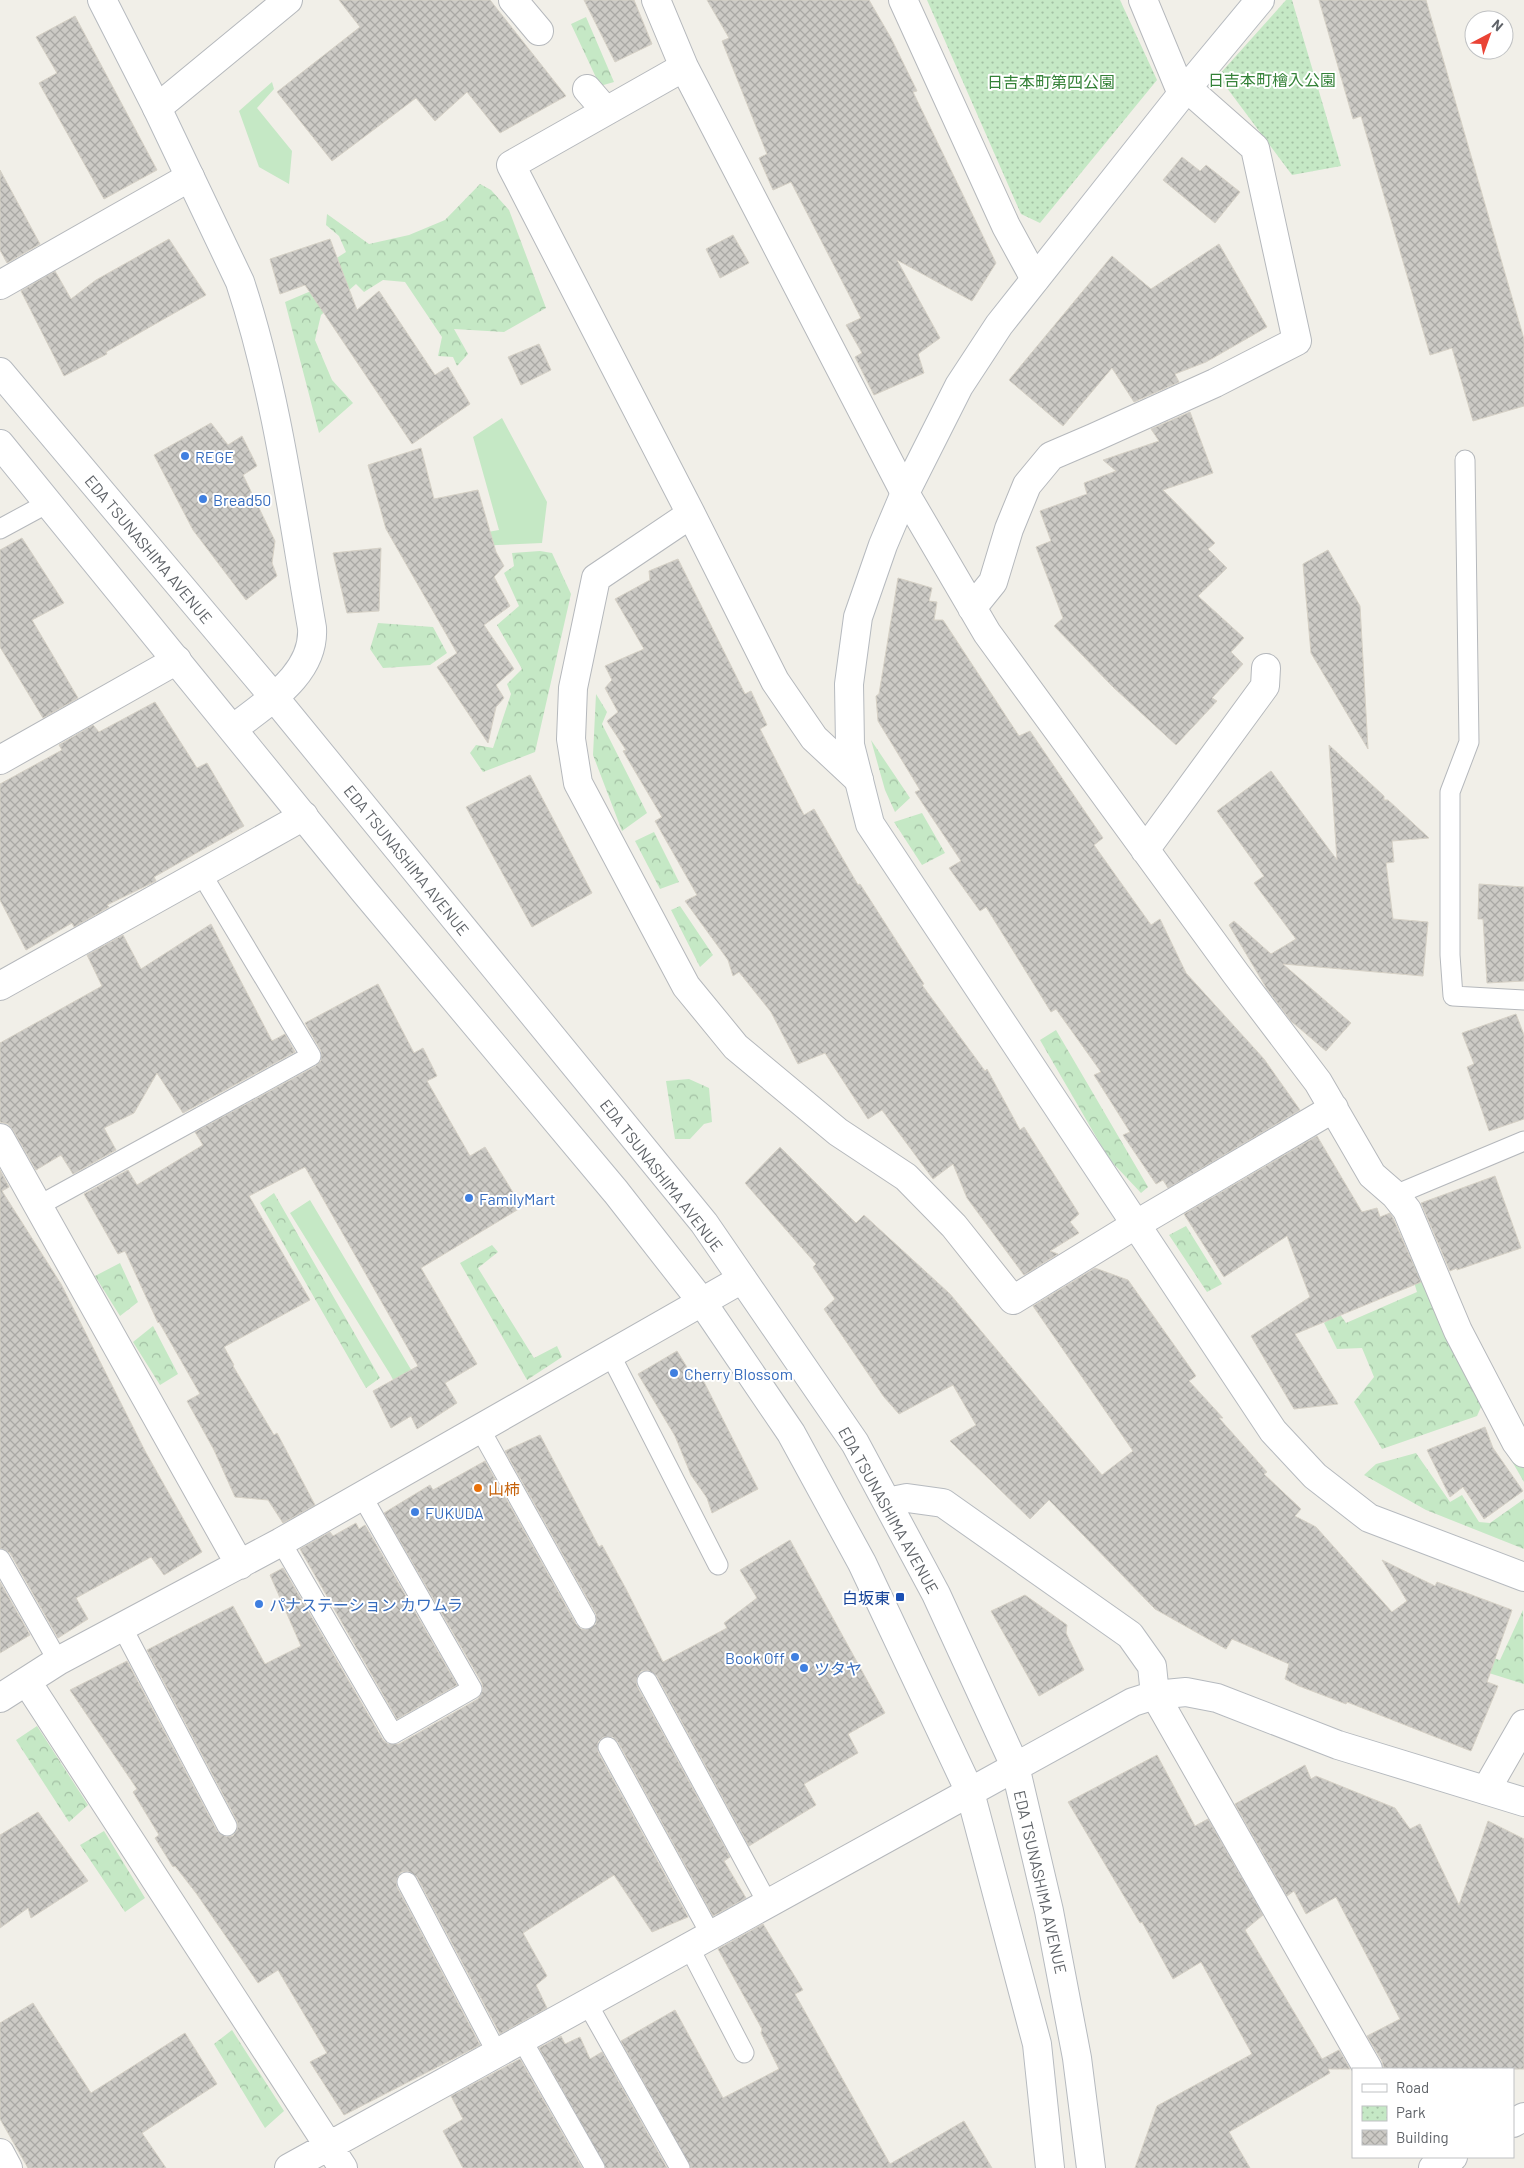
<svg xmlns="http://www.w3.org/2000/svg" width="1524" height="2168" font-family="Barlow,'Noto Sans JP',sans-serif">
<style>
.grass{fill:#c5e8c5}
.forest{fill:url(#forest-crowns)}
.park{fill:url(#park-dots)}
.building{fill:url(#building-cross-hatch);stroke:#d6d1c6}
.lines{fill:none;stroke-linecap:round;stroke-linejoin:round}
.lane-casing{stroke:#b5b8bc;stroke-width:21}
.street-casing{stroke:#b5b8bc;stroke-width:30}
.secondary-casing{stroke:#b6babf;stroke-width:30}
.lane{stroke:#fff;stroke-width:19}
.street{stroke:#fff;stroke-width:28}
.secondary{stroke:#fff;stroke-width:28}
.shop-dot{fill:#3f7fe0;stroke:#fff;stroke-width:2}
.food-dot{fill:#e8710a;stroke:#fff;stroke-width:2}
.transit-dot{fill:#1a4fb4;stroke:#fff;stroke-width:2}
.labels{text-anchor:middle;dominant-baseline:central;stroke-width:4;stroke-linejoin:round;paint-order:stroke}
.park-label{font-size:16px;fill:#348238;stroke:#fff}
.shop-label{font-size:16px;fill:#366cbe;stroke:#fff;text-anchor:start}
.street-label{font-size:16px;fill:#5f6368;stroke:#fff}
.food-label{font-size:16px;fill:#c56008;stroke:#fff;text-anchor:start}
.transit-label{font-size:16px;fill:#164399;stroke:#fff;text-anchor:end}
</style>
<defs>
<pattern id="forest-crowns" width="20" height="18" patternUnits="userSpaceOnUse" patternTransform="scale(1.25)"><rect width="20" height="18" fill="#c5e8c5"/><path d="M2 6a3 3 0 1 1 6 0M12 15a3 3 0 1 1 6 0" fill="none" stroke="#a3c0a4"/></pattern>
<pattern id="park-dots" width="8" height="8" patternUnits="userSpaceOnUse" patternTransform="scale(1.25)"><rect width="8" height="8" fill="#c5e8c5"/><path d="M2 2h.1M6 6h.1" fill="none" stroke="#a3c0a4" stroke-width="1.8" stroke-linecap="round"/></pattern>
<pattern id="building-cross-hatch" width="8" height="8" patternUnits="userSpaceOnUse" patternTransform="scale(1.25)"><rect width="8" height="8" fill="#cccac5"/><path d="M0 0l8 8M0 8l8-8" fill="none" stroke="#a9a8a4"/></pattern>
</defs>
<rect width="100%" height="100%" fill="#f1efe8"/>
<path class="grass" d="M272,82L274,89L257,108L292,151L289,184L259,167L239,111Z
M502,418L547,502L542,543L450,547L449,539L499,530L473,437Z
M310,1200L425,1393L407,1406L390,1374L290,1213Z"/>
<path class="forest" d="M586,17L614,82L600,86L571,24Z
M480,184L491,190L509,210L546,308L504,332L454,329L468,354L457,366L453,357L438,356L442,337L405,282L383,280L364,292L356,284L321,315L315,340L332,380L353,403L319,433L285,302L337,280L332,261L346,252L339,236L326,225L327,214L369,244L409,235L445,220Z
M540,551L552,553L571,594L535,752L483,772L470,753L476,745L493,748L511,694L507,684L522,669L497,625L519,606L504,573L514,566L512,553Z
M378,623L433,627L447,653L430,665L383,668L370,649Z
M596,694L607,712L602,724L647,813L622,831L593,755Z
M871,740L910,798L895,812L885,790Z
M922,813L945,853L922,865L894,822Z
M654,832L679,882L660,889L635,841Z
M680,906L713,955L700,967L671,910Z
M1056,1030L1148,1187L1141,1193L1109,1159L1040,1040Z
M689,1079L709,1088L712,1122L704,1124L690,1139H675L666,1081Z
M274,1193L380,1378L366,1388L260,1203Z
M1186,1226L1222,1284L1207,1292L1169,1235Z
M492,1245L498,1252L478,1268L534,1358L557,1346L562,1357L527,1380L460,1263Z
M120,1263L138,1302L120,1316L95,1276Z
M1415,1263L1485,1398L1477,1416L1382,1449L1354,1402L1374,1377L1362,1348L1337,1349L1324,1323L1339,1313L1346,1323L1417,1292L1409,1266Z
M153,1326L178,1374L160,1385L133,1342Z
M1511,1448L1524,1468V1482L1506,1451Z
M1416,1453L1450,1502L1462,1495L1479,1522L1490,1523L1524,1499V1549L1426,1510L1364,1475L1376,1464Z
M1523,1610L1524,1684L1428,1654L1431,1642L1500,1660Z
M37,1726L88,1805L69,1822L16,1740Z
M104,1831L145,1898L125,1912L80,1845Z
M232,2030L284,2111L265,2128L214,2044Z"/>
<path class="park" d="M927,0H1120L1157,80L1040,223L1021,214Z
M1286,0H1292L1341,166L1292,175L1218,76Z"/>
<path class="building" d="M339,0H490L566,96L500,133L467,92L435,121L416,98L332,161L277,92L360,27Z
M584,0H634L652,44L615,62Z
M707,0H869L891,38L917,91L913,92L996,263L972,301L897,260L940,338L918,354L924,373L874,395L855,357L862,353L846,325L861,318L791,182L773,190L759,158L767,154L722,41L729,38Z
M1319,0H1426L1524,339V406L1473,421L1452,348L1430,355L1361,116L1353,119Z
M75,16L157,170L104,199L39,83L57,73L36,37Z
M1182,157L1200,171L1206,165L1240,192L1215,223L1163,180Z
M0,170L40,244L7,263L0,250Z
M733,235L749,263L720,278L706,249Z
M169,239L206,295L106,352L107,354L64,376L21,291L55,271L71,299L96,280Z
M330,239L357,310L379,291L435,375L448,367L470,404L412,444L305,285L280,294L270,259Z
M1219,244L1267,327L1206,362L1175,374L1179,382L1134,402L1112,368L1063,426L1009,380L1112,256L1151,289Z
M539,344L551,370L521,385L508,357Z
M1190,412L1213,473L1163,490L1215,543L1208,549L1227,568L1198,596L1244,638L1231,652L1243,664L1212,698L1217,701L1176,745L1113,687L1054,626L1063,618L1036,547L1051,541L1040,511L1087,494L1084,483L1116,471L1103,460L1159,441L1151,429Z
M211,423L228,445L242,436L257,466L243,475L275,541L272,563L277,576L246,600L193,530L154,455Z
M421,448L434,499L478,490L496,552L504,566L494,577L510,606L484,625L514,669L496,685L504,698L496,707L488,743L437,667L457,653L386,529L368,465Z
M22,538L64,603L32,620L78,698L43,718L0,647V550Z
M381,548L379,611L347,613L333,553Z
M1328,550L1360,606L1368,749L1311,653L1303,564Z
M678,559L745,694L751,691L767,725L760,729L804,815L814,809L858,885L860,884L924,984L922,985L985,1071L987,1069L1020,1130L1024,1127L1079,1214L1070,1222L1079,1233L1050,1251L1058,1254L1024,1275L967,1198L953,1164L933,1179L882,1110L868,1119L825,1053L798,1064L771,1012L739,972L733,976L728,960L685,901L697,895L655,821L662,817L623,751L626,750L607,721L618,712L605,688L612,680L605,666L644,649L615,599L650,580L649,571Z
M898,578L932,588L929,601L937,602L934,620H943L1019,736L1030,731L1103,838L1094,845L1151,925L1160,919L1186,973L1264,1059L1300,1110L1168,1188L1163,1180L1156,1184L1123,1135L1130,1132L1094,1075L1101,1072L1056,1009L1051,1012L986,907L980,911L949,868L961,861L915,792L920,790L878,721L876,696L879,694Z
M155,702L197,768L207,763L244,826L154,877L156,881L107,905L109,907L74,927L72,923L26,950L0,900V784L62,750L59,745L93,725L99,732Z
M1329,745L1384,796V800H1388L1429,838L1392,841L1394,862L1386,863L1393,919L1428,922L1423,976L1283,964L1351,1023L1326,1051L1291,1021L1267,989L1229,925L1234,921L1271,954L1296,939L1254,883L1264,876L1217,811L1271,771L1337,860Z
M530,775L592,893L532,927L466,807Z
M1479,884L1524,887V981L1487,983L1483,919H1478Z
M211,924L272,1041L285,1034L295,1052L183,1113L157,1073L134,1113L104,1128L116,1150L73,1174L61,1155L36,1170L13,1130L8,1124L0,1122V1043L102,986L87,955L123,935L141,969Z
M378,984L414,1053L423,1048L437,1076L427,1081L470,1156L485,1147L522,1207L421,1268L477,1364L445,1383L457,1403L417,1429L411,1416L391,1428L373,1391L418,1366L305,1167L249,1196L310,1300L224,1347L234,1365L233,1366L274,1435L277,1433L315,1505L283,1523L268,1500L235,1497L214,1450L187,1401L200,1394L159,1322L158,1323L125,1251L118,1254L84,1194L128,1170L137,1185L203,1145L195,1132L316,1066L321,1061V1051L305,1023Z
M1516,1014L1524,1035V1119L1489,1131L1467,1067L1474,1064L1462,1033Z
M1317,1136L1362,1212L1377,1208L1380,1217L1390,1213L1393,1218L1421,1282L1295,1334L1338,1404L1294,1409L1251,1336L1310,1297L1287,1236L1224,1277L1184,1214Z
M780,1147L856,1223L864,1215L950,1294L1102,1475L1133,1451L1033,1306L1095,1268L1128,1280L1196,1376L1189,1381L1223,1418H1219L1267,1472L1264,1474L1301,1509L1295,1516L1316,1527L1392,1612L1407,1601L1382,1560L1435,1586L1437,1582L1512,1610L1487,1682L1498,1686L1471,1751L1347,1702L1346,1704L1299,1686L1285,1679L1289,1664L1232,1639L1226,1649L1155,1609L1049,1500L1030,1519L950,1441L976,1425L953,1385L899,1414L884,1397L824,1309L835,1299L813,1267L816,1264L745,1183Z
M0,1170L9,1187L2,1191L61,1284L145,1451L202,1552L164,1575L151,1557L76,1598L88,1619L58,1638L10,1553L0,1548Z
M1495,1176L1521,1248L1457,1270V1268L1450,1271L1421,1203Z
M677,1351L693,1377L700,1374L758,1489L712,1513L707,1498L691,1475L675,1436L638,1374Z
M1485,1427L1493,1448L1523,1491L1484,1519L1463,1487L1450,1497L1427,1450Z
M540,1435L599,1547L602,1545L626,1589L663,1662L727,1628L724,1623L757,1598L740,1570L790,1540L885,1713L848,1734L858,1753L804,1784L816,1805L749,1846L657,1676L648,1670L641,1671L636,1680L637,1686L730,1857L724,1861L746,1898L713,1916L618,1742L613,1737H603L598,1742V1752L688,1917L652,1932L614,1875L523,1933L547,1976L536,1985L547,2008L500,2034L417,1877L408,1871L401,1872L396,1881L397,1887L480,2045L344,2115L310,2062L327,2053L278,1970L258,1983L196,1893L175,1866L173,1867L155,1838L159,1835L133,1792L137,1789L70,1690L127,1661L217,1831L226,1837L233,1836L238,1827L237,1821L147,1650L233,1606L265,1664L301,1646L270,1575L283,1568L383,1740L388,1744H399L478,1699L483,1690L482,1683L384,1513L430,1485L433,1490L485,1461L576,1624L581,1629L586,1630L596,1624V1614L505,1451Z
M356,1523L359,1529L365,1525L457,1685L397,1719L300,1549L330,1532L333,1536Z
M0,1582L30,1635L0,1653Z
M1025,1595L1067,1625L1066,1633L1084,1670L1039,1696L991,1611Z
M1157,1755L1195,1826L1208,1819L1263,1915L1245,1930L1322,2059L1339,2050L1350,2069H1328L1330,2073L1229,2132L1250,2168H1135L1157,2106L1252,2054L1201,1962L1173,1979L1142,1922L1140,1923L1068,1802Z
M1305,1765L1311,1779L1316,1776L1395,1808L1410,1829L1420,1824L1459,1905L1488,1821L1524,1839V2069H1384L1382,2061L1367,2036L1400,2019L1336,1897L1306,1914L1294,1891L1287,1896L1235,1804Z
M38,1812L88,1881L31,1918L28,1908L0,1928V1835Z
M763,1924L803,1990L795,1994L890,2164L964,2121L992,2168H691L621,2041L675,2010L723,2098L779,2069L761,2033L762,2029L718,1949Z
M33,2003L91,2093L185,2033L217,2084L142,2133L166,2168H28L0,2119V2023Z
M561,2036L565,2044L580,2037L590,2059L602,2052L667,2168H606L539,2048Z
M520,2059L582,2168H463L443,2131L463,2119L451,2096Z"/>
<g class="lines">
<defs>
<path id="lane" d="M1465,460L1469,742L1450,792V955L1453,996L1524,1000
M0,529L48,503
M1395,1195L1524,1141
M38,1206L311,1056L201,873
M610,1354L718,1565
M480,1429L586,1619
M281,1542L393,1734L472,1689L362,1496
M0,1559L58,1661
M122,1627L227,1826
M647,1681L768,1904
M608,1747L711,1935
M407,1882L497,2053
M689,1947L744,2053
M587,2003L680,2168
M522,2040L595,2168"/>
<path id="street" d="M513,0L539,31
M656,0L684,67L905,493L987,633L1236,974L1318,1082L1372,1175L1395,1195L1407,1210L1458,1331L1516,1442L1524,1453
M903,0L1006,226L1035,279
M1143,0L1182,94
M684,67L511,165L691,514L775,681L814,738L859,780
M587,89L606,111
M157,108L288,0
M0,285L190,177
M691,514L596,578L573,688L571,739L578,783L686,986L736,1047L838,1132L906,1177L954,1226L1013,1300L1135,1225L1334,1108
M972,608L993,582L1009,529L1027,485L1051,456L1093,438L1215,383L1297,341L1255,148L1187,88
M0,760L177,660
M1145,850L1265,686L1266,668
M0,986L304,816
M0,1138L240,1565
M27,1682L343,2168
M1155,1695L1368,2069
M0,1698L58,1661L281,1542L742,1279
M1486,1790L1524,1724
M1513,2123L1524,2117
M0,2153L8,2168
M289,2168L970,1792
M1433,2168L1453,2157"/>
<path id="secondary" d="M102,0L157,108L240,282C277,394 292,513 312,628C315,675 265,703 233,729
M1260,0L1182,94L999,325L959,386L905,493L883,545L858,617L849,684L850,745L870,824L1273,1431L1315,1476L1369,1518L1524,1577
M0,372L273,696L704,1223L855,1443L936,1594L1015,1766L1049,1911L1077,2058L1091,2168
M0,444L364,891L616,1192L702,1302L791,1433L862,1563L970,1792L1037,2044L1050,2168
M887,1502L907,1498L943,1503L1130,1635L1152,1666L1155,1695
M970,1792L1133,1702L1155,1695L1186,1692L1217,1698L1338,1745L1524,1802"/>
</defs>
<use href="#lane" class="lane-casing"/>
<use href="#street" class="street-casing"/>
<use href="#secondary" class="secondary-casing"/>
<use href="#lane" class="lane"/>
<use href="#street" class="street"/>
<use href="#secondary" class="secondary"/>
</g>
<g class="shop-dot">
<circle cx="185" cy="456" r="5"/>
<circle cx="203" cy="499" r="5"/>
<circle cx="469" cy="1198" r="5"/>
<circle cx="674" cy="1373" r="5"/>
<circle cx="415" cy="1512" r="5"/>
<circle cx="259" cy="1604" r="5"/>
<circle cx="795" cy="1657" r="5"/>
<circle cx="804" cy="1668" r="5"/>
</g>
<circle class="food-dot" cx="478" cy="1488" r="5"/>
<rect class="transit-dot" x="895" y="1592" width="10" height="10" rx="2.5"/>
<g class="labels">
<g class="park-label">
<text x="1272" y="79">日吉本町檜入公園</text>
<text x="1051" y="81">日吉本町第四公園</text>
</g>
<g class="shop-label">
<text x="195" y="456">REGE</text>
<text x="213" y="499">Bread50</text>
<text x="479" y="1198">FamilyMart</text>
<text x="684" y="1373">Cherry Blossom</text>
<text x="425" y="1512">FUKUDA</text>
<text x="269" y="1604">パナステーション カワムラ</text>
<text x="785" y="1657" text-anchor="end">Book Off</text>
<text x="814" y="1668">ツタヤ</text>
</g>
<g class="street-label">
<text transform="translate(149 549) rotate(50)">EDA TSUNASHIMA AVENUE</text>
<text transform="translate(407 860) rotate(51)">EDA TSUNASHIMA AVENUE</text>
<text transform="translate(662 1175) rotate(52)">EDA TSUNASHIMA AVENUE</text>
<text transform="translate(889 1510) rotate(61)">EDA TSUNASHIMA AVENUE</text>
<text transform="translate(1041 1882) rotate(77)">EDA TSUNASHIMA AVENUE</text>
</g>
<g class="food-label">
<text x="488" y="1488">山柿</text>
</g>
<g class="transit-label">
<text x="890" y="1597">白坂東</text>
</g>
</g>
<rect x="1352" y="2068" width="162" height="90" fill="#ffffff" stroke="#bfc1c3"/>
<rect x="1362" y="2084" width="25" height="8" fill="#ffffff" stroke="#bfc1c3"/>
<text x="1396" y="2093" font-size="15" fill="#5f6368">Road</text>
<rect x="1362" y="2106" width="25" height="15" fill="url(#park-dots)" stroke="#bfc1c3"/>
<text x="1396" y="2118" font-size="15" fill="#5f6368">Park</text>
<rect x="1362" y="2130" width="25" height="15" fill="url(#building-cross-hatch)" stroke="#bfc1c3"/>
<text x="1396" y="2143" font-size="15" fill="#5f6368">Building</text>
<g transform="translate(1489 35) rotate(41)"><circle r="24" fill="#ffffff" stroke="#bfc1c3"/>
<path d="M0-4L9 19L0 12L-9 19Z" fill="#ea4335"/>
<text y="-8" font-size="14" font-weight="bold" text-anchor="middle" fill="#5f6368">N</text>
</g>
</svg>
